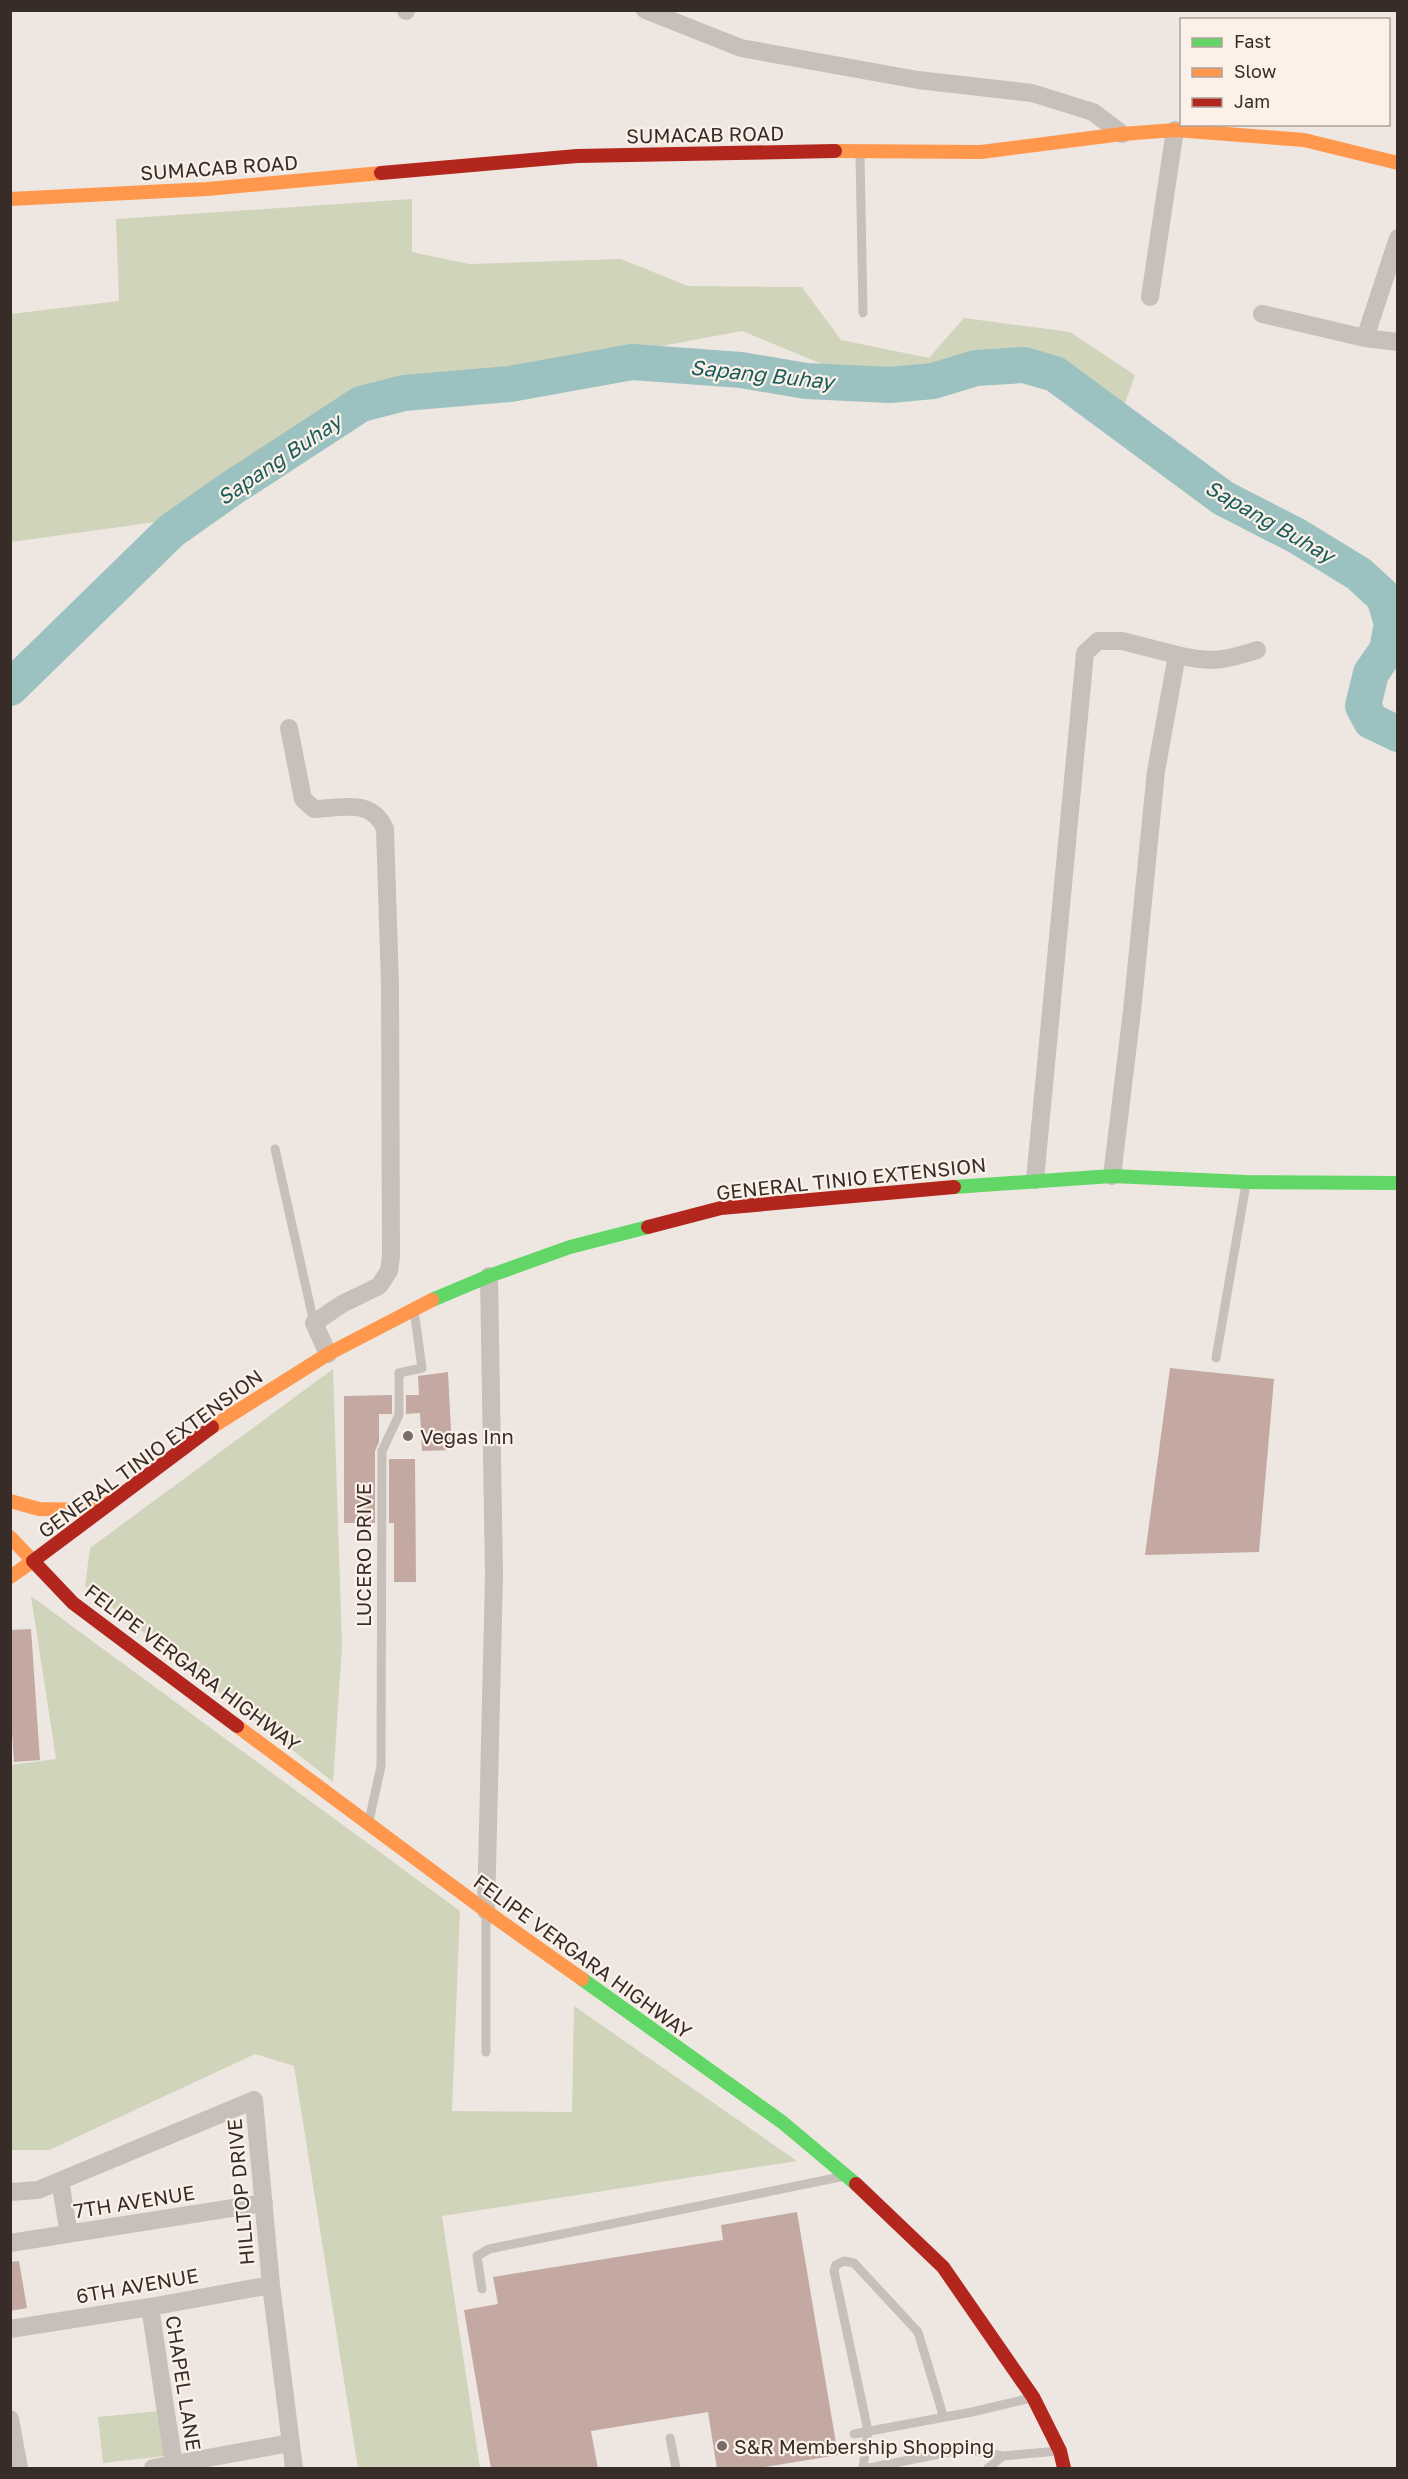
<svg xmlns="http://www.w3.org/2000/svg" width="1408" height="2479" font-family="'Golos Text',sans-serif">
<style>
.green{fill:#d0d4ba}
.lines{fill:none;stroke-linecap:round;stroke-linejoin:round}
.river{stroke:#9bc2c0;stroke-width:36}
.building{fill:#c3a9a2}
.lane{stroke:#c7bfba;stroke-width:9}
.street{stroke:#c7bfba;stroke-width:18}
.fast{stroke:#63d668;stroke-width:14}
.slow{stroke:#ff974d;stroke-width:14}
.jam{stroke:#b3261e;stroke-width:14}
.poi-dot{fill:#786d69;stroke:#fbf1e8;stroke-width:2}
.labels{text-anchor:middle;dominant-baseline:central;stroke-width:4.5;stroke-linejoin:round;paint-order:stroke}
.street-label{font-size:20px;fill:#382c28;stroke:#fbf1e8}
.poi-label{font-size:20px;fill:#382c28;stroke:#fbf1e8;text-anchor:start}
.water-label{font-size:21px;font-style:italic;fill:#1a5c5d;stroke:#fbf1e8}
</style>
<rect width="100%" height="100%" fill="#eee7e1"/>
<path class="green" d="M412,199V252L469,264L621,259L688,286L802,287L841,340L929,358L964,318L1070,332L1135,375L1123,409L1043,354L943,369L856,378L742,331L624,353L470,371L347,396L233,469L156,522L11,542V314L119,301L116,219Z
M333,1369L342,1646L333,1782L85,1586L90,1548Z
M31,1596L460,1911L452,2111L572,2112L574,2006L797,2161L442,2216L480,2468H358L294,2066L255,2054L49,2150H11V1765L56,1759Z
M159,2411L164,2456L103,2463L98,2417Z"/>
<g class="lines">
<path class="river" d="M10,688L171,531L232,488L361,404L404,393L510,384L632,362L741,370L806,381L890,385L933,381L976,368L1024,365L1055,374L1223,498L1297,536L1359,574L1384,597L1392,624L1387,650L1371,673L1363,706L1371,721L1398,734"/>
</g>
<path class="building" d="M1170,1368L1274,1379L1259,1552L1145,1555Z
M448,1372L452,1450L422,1451L420,1413L406,1414V1395H419L418,1376Z
M392,1395V1414H379V1442L375,1451V1523H344V1396Z
M389,1459H415L416,1582H394V1523H389Z
M31,1629L40,1760L14,1762L10,1702V1630Z
M797,2212L838,2455L753,2469H717L708,2412L591,2431L598,2469H491L464,2310L498,2304L493,2277L723,2240L721,2225Z
M19,2261L27,2308L10,2311V2262Z"/>
<g class="lines">
<path class="lane" d="M860,154L863,313
M275,1149L314,1323
M1216,1358L1246,1184
M369,1821L381,1766L382,1451L399,1415V1373L422,1368L414,1310
M486,1917V2052
M482,2289L477,2256L489,2249L840,2177
M854,2434L972,2412L1031,2398
M670,2438L676,2468
M863,2468L868,2431L834,2271L836,2265L844,2261L854,2263L918,2332L943,2415
M869,2468L964,2449L1003,2456L1058,2451
M988,2468L1003,2456"/>
<path class="street" d="M645,10L741,48L918,80L1032,93L1093,112L1122,134
M406,11V10
M1150,297L1175,130
M1262,314L1365,338L1398,342
M1365,338L1398,238
M289,728L303,799L314,809C342,808 372,798 385,829L390,985L391,1256L389,1271L379,1286L342,1304L314,1323L328,1354
M1112,1176L1132,1011L1156,771L1177,655C1211,663 1223,661 1257,650
M1035,1180L1085,653L1098,641H1122L1177,655
M486,1911L494,1575L489,1276
M60,2181L69,2234
M10,2192L38,2190L254,2100L271,2285L294,2468
M10,2243L264,2203
M150,2307L174,2465
M10,2329L150,2307L271,2285
M10,2419L19,2468
M153,2468L290,2443"/>
<path class="fast" d="M954,1187L1112,1176L1246,1182L1398,1183
M432,1300L489,1276L570,1247L648,1227
M582,1979L782,2122L856,2184"/>
<path class="slow" d="M835,151L981,152L1122,134L1175,130L1304,140L1398,163
M10,199L207,189L381,173
M212,1427L328,1354L432,1300
M10,1501L39,1509L90,1510L113,1501
M10,1537L33,1561L10,1577
M237,1726L486,1911L582,1979"/>
<path class="jam" d="M381,173L577,156L835,151
M648,1227L721,1208L954,1187
M212,1427L33,1561L73,1603L237,1726
M856,2184L943,2267L1033,2397L1060,2451L1064,2468"/>
</g>
<g class="poi-dot">
<circle cx="408" cy="1436" r="6"/>
<circle cx="722" cy="2446" r="6"/>
</g>
<g class="labels">
<g class="street-label">
<text transform="translate(705 134) rotate(-1)">SUMACAB ROAD</text>
<text transform="translate(219 167) rotate(-4)">SUMACAB ROAD</text>
<text transform="translate(851 1178) rotate(-6)">GENERAL TINIO EXTENSION</text>
<text transform="translate(150 1453) rotate(-36)">GENERAL TINIO EXTENSION</text>
<text transform="translate(363 1555) rotate(-90)">LUCERO DRIVE</text>
<text transform="translate(193 1667) rotate(37)">FELIPE VERGARA HIGHWAY</text>
<text transform="translate(583 1956) rotate(36)">FELIPE VERGARA HIGHWAY</text>
<text transform="translate(240 2192) rotate(-95)">HILLTOP DRIVE</text>
<text transform="translate(134 2201) rotate(-9)">7TH AVENUE</text>
<text transform="translate(137 2285) rotate(-10)">6TH AVENUE</text>
<text transform="translate(184 2383) rotate(81)">CHAPEL LANE</text>
</g>
<g class="poi-label">
<text x="420" y="1436">Vegas Inn</text>
<text x="734" y="2446">S&amp;R Membership Shopping</text>
</g>
<g class="water-label">
<text transform="translate(762 374) rotate(6)">Sapang Buhay</text>
<text transform="translate(279 459) rotate(-34)">Sapang Buhay</text>
<text transform="translate(1270 521) rotate(30)">Sapang Buhay</text>
</g>
</g>
<rect width="1408" height="2479" fill="none" stroke="#382c28" stroke-width="24"/>
<rect x="1180" y="18" width="210" height="108" fill="#fbf1e8" stroke="#ada29b" stroke-width="1.5"/>
<rect x="1192" y="38" width="30" height="9" fill="#63d668" stroke="#ada29b" stroke-width="1.5"/>
<text x="1234" y="48" font-size="18" fill="#382c28">Fast</text>
<rect x="1192" y="68" width="30" height="9" fill="#ff974d" stroke="#ada29b" stroke-width="1.5"/>
<text x="1234" y="78" font-size="18" fill="#382c28">Slow</text>
<rect x="1192" y="98" width="30" height="9" fill="#b3261e" stroke="#ada29b" stroke-width="1.5"/>
<text x="1234" y="108" font-size="18" fill="#382c28">Jam</text>
</svg>
